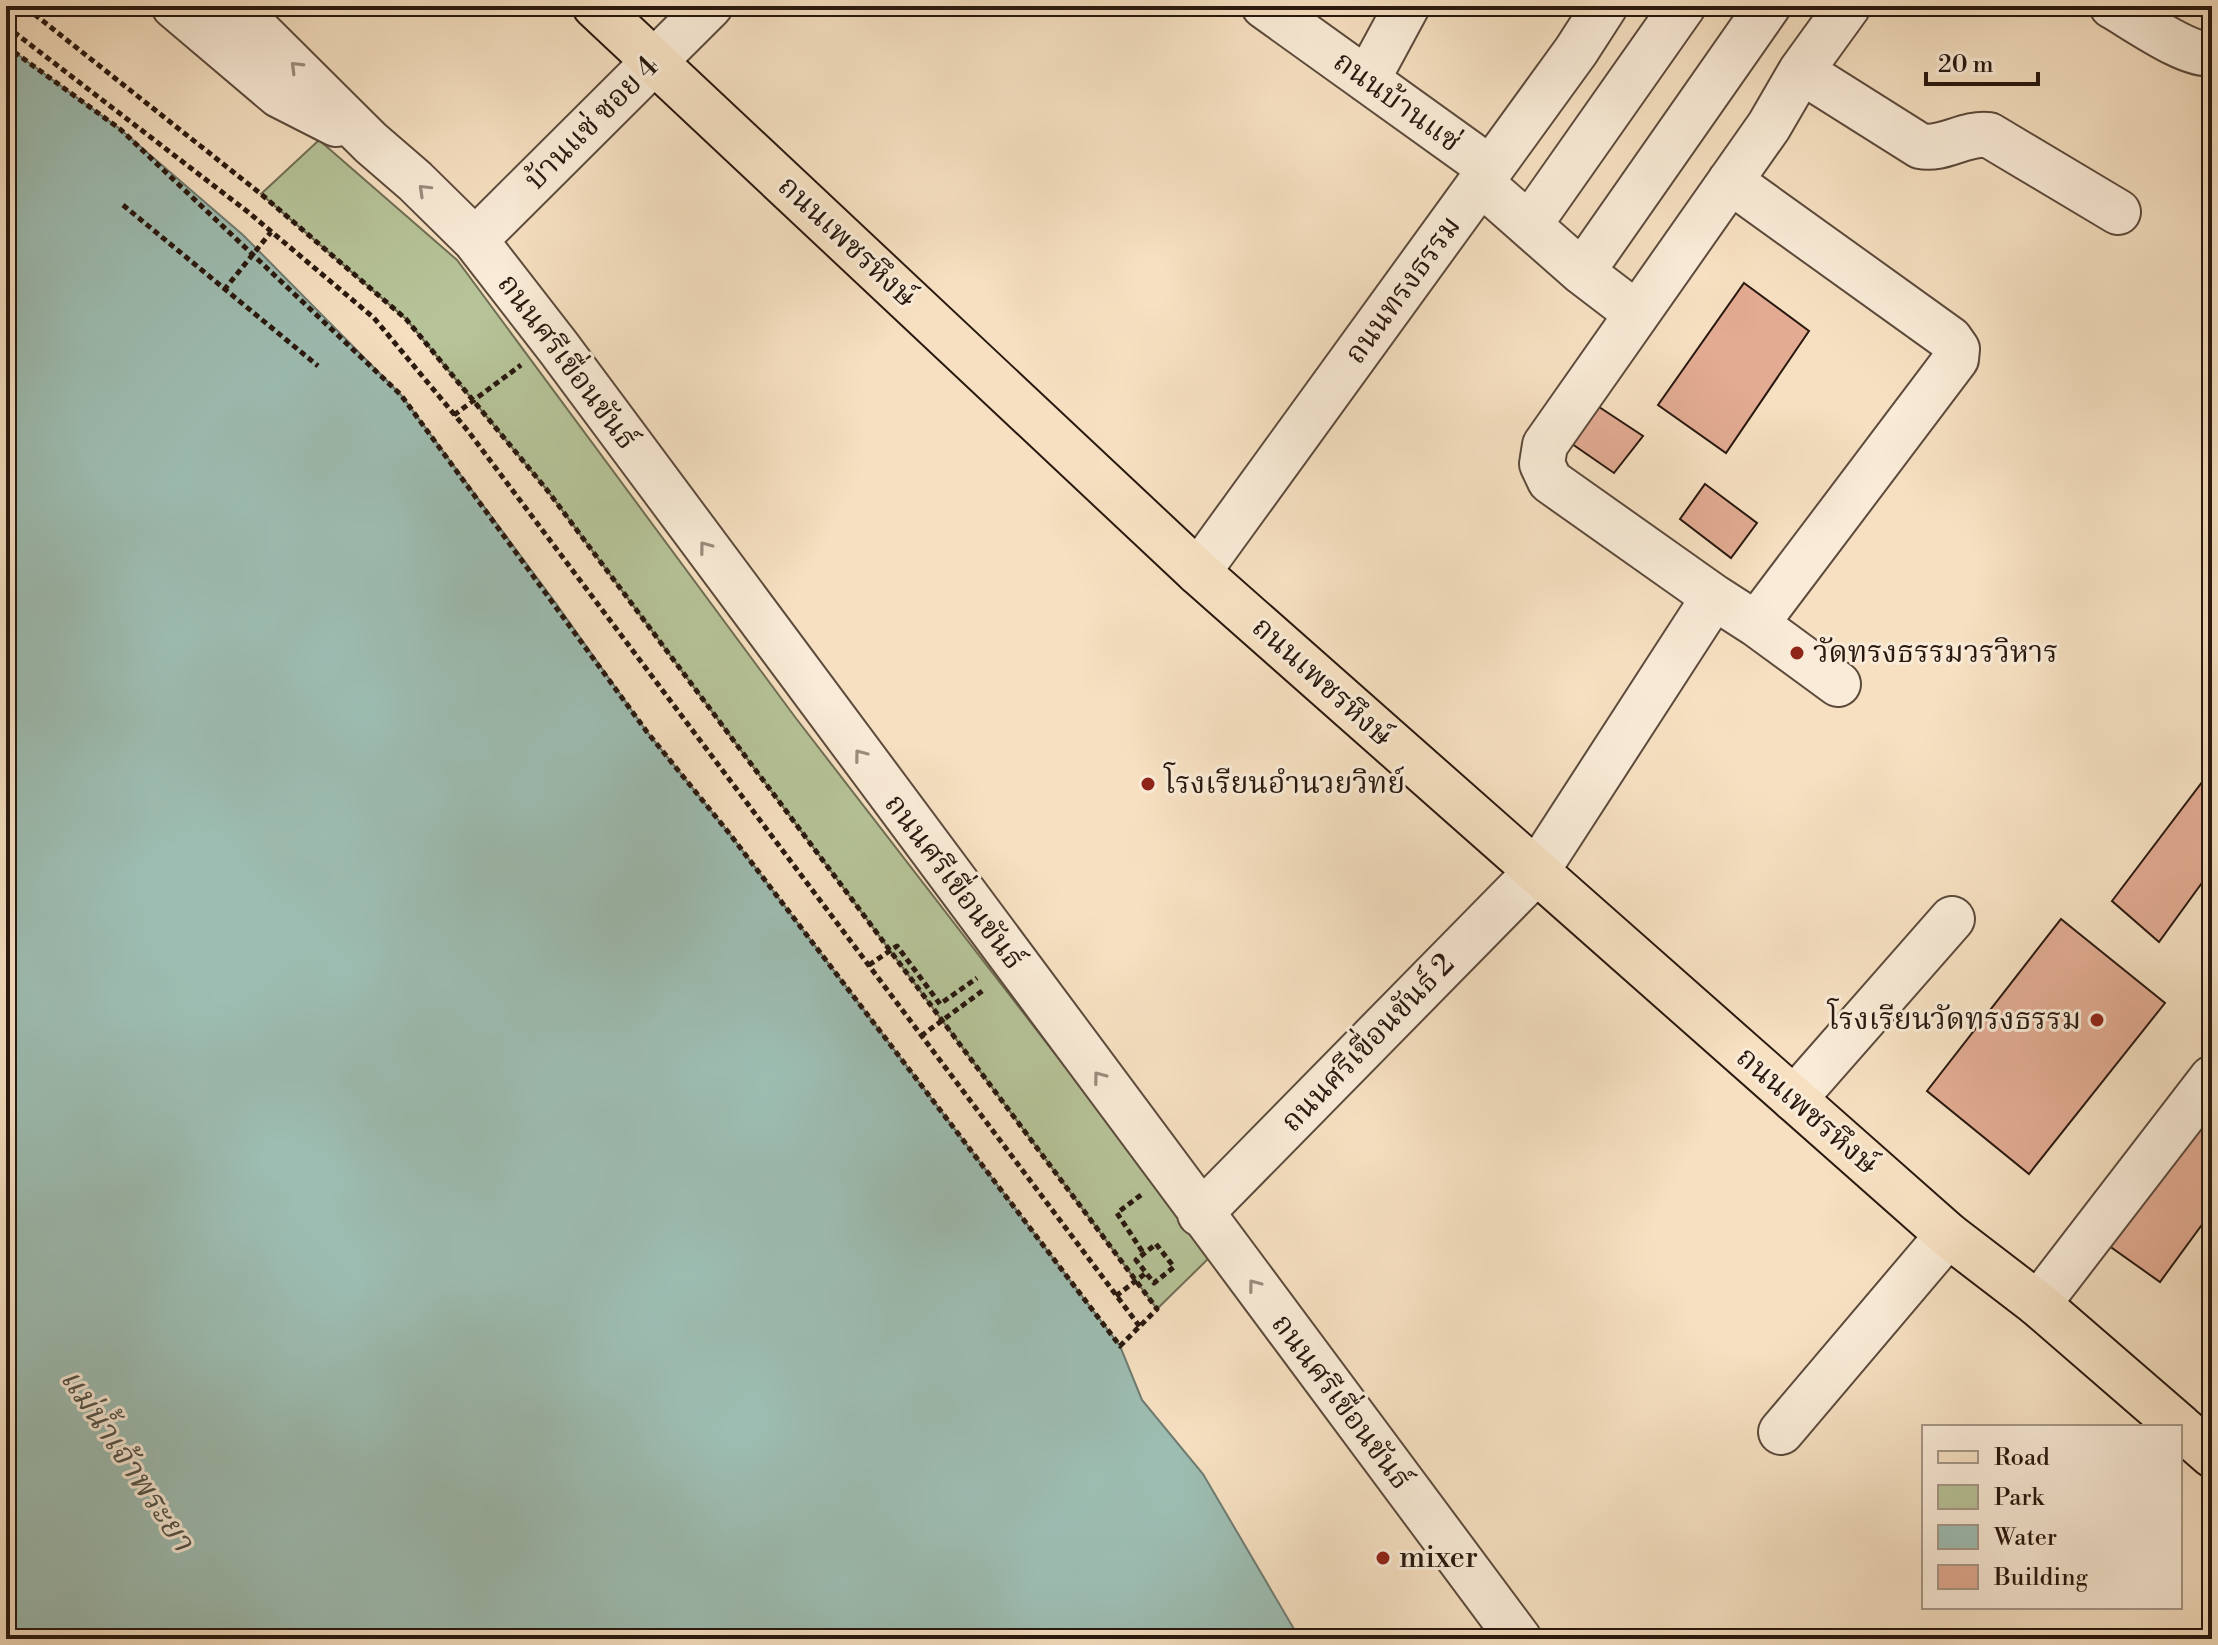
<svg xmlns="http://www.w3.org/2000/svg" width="2218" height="1645" font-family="'Libre Bodoni','Noto Serif Thai',serif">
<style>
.green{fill:#b6c398;stroke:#706e54;stroke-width:2}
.water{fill:#9dbdb2;stroke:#6f7b71;stroke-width:2}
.building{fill:#e2ab92;stroke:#29180f;stroke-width:2}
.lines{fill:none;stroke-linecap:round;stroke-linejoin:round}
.minor-casing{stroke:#5c4a3c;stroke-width:48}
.major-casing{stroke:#29180f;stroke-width:48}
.path{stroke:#29180f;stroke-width:5;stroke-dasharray:6 4;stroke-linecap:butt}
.minor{stroke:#f9ebd7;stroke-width:44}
.major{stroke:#f6e0c1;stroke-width:44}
.oneway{stroke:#9b8c7d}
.poi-dot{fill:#8f2418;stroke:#f9ebd7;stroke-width:3}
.labels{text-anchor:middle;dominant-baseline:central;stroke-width:6;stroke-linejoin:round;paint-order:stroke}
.street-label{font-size:30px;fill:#29180f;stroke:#f9ebd7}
.poi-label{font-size:30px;fill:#29180f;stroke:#f9ebd7;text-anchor:start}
.water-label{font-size:32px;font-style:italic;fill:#525248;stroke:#f9ebd7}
</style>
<rect width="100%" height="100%" fill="#f6e0c1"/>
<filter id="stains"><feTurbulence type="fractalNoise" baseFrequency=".0025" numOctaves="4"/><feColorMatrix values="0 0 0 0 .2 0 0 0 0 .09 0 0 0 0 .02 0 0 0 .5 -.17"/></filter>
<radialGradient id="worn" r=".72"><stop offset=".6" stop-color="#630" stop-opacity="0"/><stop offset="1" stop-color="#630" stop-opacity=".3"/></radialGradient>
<path class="green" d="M319,140L457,260L795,717L1211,1256L1157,1309L547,490L406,319L261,194Z"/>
<path class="water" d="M6,46L120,129L243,235L401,395L555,602L647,732L729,833L1120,1346L1142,1400L1203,1474L1294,1629L1296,1639H6Z"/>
<path class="building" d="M1744,283L1809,331L1726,453L1658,405Z
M1587,399L1643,436L1614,473L1562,437Z
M1705,484L1757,523L1731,558L1680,519Z
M2212,769V869L2159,942L2112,901Z
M2061,919L2165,1003L2029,1174L1927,1091Z
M2212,1096V1211L2160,1282L2105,1243Z"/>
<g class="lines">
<defs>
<path id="minor" d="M174,6L279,95L336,124
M233,6L371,143L415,181L475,240L558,347L1519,1639
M1264,6L1491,169
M2112,6C2134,18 2189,58 2212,53
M1801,71L1920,146C1943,151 1965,132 1989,135L2118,212
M1367,80L1407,6
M1481,183L1582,272L1637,314
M1529,225L1683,6
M475,240L710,6
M1582,272L1768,6
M1198,572L1576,51L1605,6
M1714,597L1756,624L1956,359L1957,349L1950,339L1730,181
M1756,624L1838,684
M1794,1099L1952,919
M1200,1214L1536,872L1714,597L1550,481L1542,464L1545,445L1769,126L1801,71L1848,6
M2038,1304L2212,1078
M1781,1432L1948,1235"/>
<path id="major" d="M595,6L1198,572L1948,1235L2038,1304L2180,1427
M2180,1427L2212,1455"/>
</defs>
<use href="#minor" class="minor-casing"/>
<use href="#major" class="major-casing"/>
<path class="path" d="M6,26L248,212L374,318L468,431L1140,1327
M6,46L120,129L401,395L647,732L729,833L1120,1346L1157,1309L547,490L406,319L261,194L24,6
M123,205L318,366
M224,290L271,232
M454,415L521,365
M869,965L897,946L940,1004L977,978
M921,1036L985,989
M1141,1195L1117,1213L1144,1254
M1156,1244L1174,1267L1154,1283L1136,1260Z
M1116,1296L1146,1273"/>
<use href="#minor" class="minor"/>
<use href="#major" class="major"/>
</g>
<defs><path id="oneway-chevron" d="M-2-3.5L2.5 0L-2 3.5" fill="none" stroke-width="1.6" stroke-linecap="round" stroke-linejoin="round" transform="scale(2)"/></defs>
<g class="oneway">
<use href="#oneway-chevron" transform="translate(296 67) rotate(-135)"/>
<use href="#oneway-chevron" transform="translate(424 190) rotate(-136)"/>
<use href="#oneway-chevron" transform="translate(705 547) rotate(-127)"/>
<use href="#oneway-chevron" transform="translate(860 755) rotate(-127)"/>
<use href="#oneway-chevron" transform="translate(1099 1077) rotate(-127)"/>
<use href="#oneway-chevron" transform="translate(1254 1285) rotate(-127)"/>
</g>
<g class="poi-dot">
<circle cx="1797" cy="653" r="8"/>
<circle cx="1148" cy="784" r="8"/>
<circle cx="2097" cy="1020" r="8"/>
<circle cx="1383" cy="1558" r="8"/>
</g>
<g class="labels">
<g class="street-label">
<text transform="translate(1397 102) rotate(36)">ถนนบ้านแซ่</text>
<text transform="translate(592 123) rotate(-45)">บ้านแซ่ ซอย 4</text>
<text transform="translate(847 242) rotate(43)">ถนนเพชรหึงษ์</text>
<text transform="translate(1403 290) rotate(-54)">ถนนทรงธรรม</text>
<text transform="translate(567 362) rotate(53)">ถนนศรีเขื่อนขันธ์</text>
<text transform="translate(1322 682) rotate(42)">ถนนเพชรหึงษ์</text>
<text transform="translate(954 882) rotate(53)">ถนนศรีเขื่อนขันธ์</text>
<text transform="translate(1368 1043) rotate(-46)">ถนนศรีเขื่อนขันธ์ 2</text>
<text transform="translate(1807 1111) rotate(41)">ถนนเพชรหึงษ์</text>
<text transform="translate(1341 1402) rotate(53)">ถนนศรีเขื่อนขันธ์</text>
</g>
<g class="poi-label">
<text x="1813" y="653">วัดทรงธรรมวรวิหาร</text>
<text x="1164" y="784">โรงเรียนอำนวยวิทย์</text>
<text x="2081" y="1020" text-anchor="end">โรงเรียนวัดทรงธรรม</text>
<text x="1399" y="1558">mixer</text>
</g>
<g class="water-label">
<text transform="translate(127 1460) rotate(56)">แม่น้ำเจ้าพระยา</text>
</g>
</g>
<rect width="2218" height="1645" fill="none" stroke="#f6e0c1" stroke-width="32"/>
<rect x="8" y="8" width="2202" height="1629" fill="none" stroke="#29180f" stroke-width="4"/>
<rect x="16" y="16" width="2186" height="1613" fill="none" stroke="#29180f" stroke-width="2"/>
<rect x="1922" y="1425" width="260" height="184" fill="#f9ebd7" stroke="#a69787" stroke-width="2"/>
<rect x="1938" y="1451" width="40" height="12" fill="#f6e0c1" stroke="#a69787" stroke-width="2"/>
<text x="1994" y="1465" font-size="24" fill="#29180f">Road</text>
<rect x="1938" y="1485" width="40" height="24" fill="#b6c398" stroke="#a69787" stroke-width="2"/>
<text x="1994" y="1505" font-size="24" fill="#29180f">Park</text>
<rect x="1938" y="1525" width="40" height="24" fill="#9dbdb2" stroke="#a69787" stroke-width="2"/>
<text x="1994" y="1545" font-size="24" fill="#29180f">Water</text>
<rect x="1938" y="1565" width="40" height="24" fill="#e2ab92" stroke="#a69787" stroke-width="2"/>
<text x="1994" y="1585" font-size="24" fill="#29180f">Building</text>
<path d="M1926 72v12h112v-12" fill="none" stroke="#29180f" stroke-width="4"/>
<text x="1938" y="72" font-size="24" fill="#29180f" stroke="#f9ebd7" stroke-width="6" paint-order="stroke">20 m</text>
<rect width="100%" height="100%" filter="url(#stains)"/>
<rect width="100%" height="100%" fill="url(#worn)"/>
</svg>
